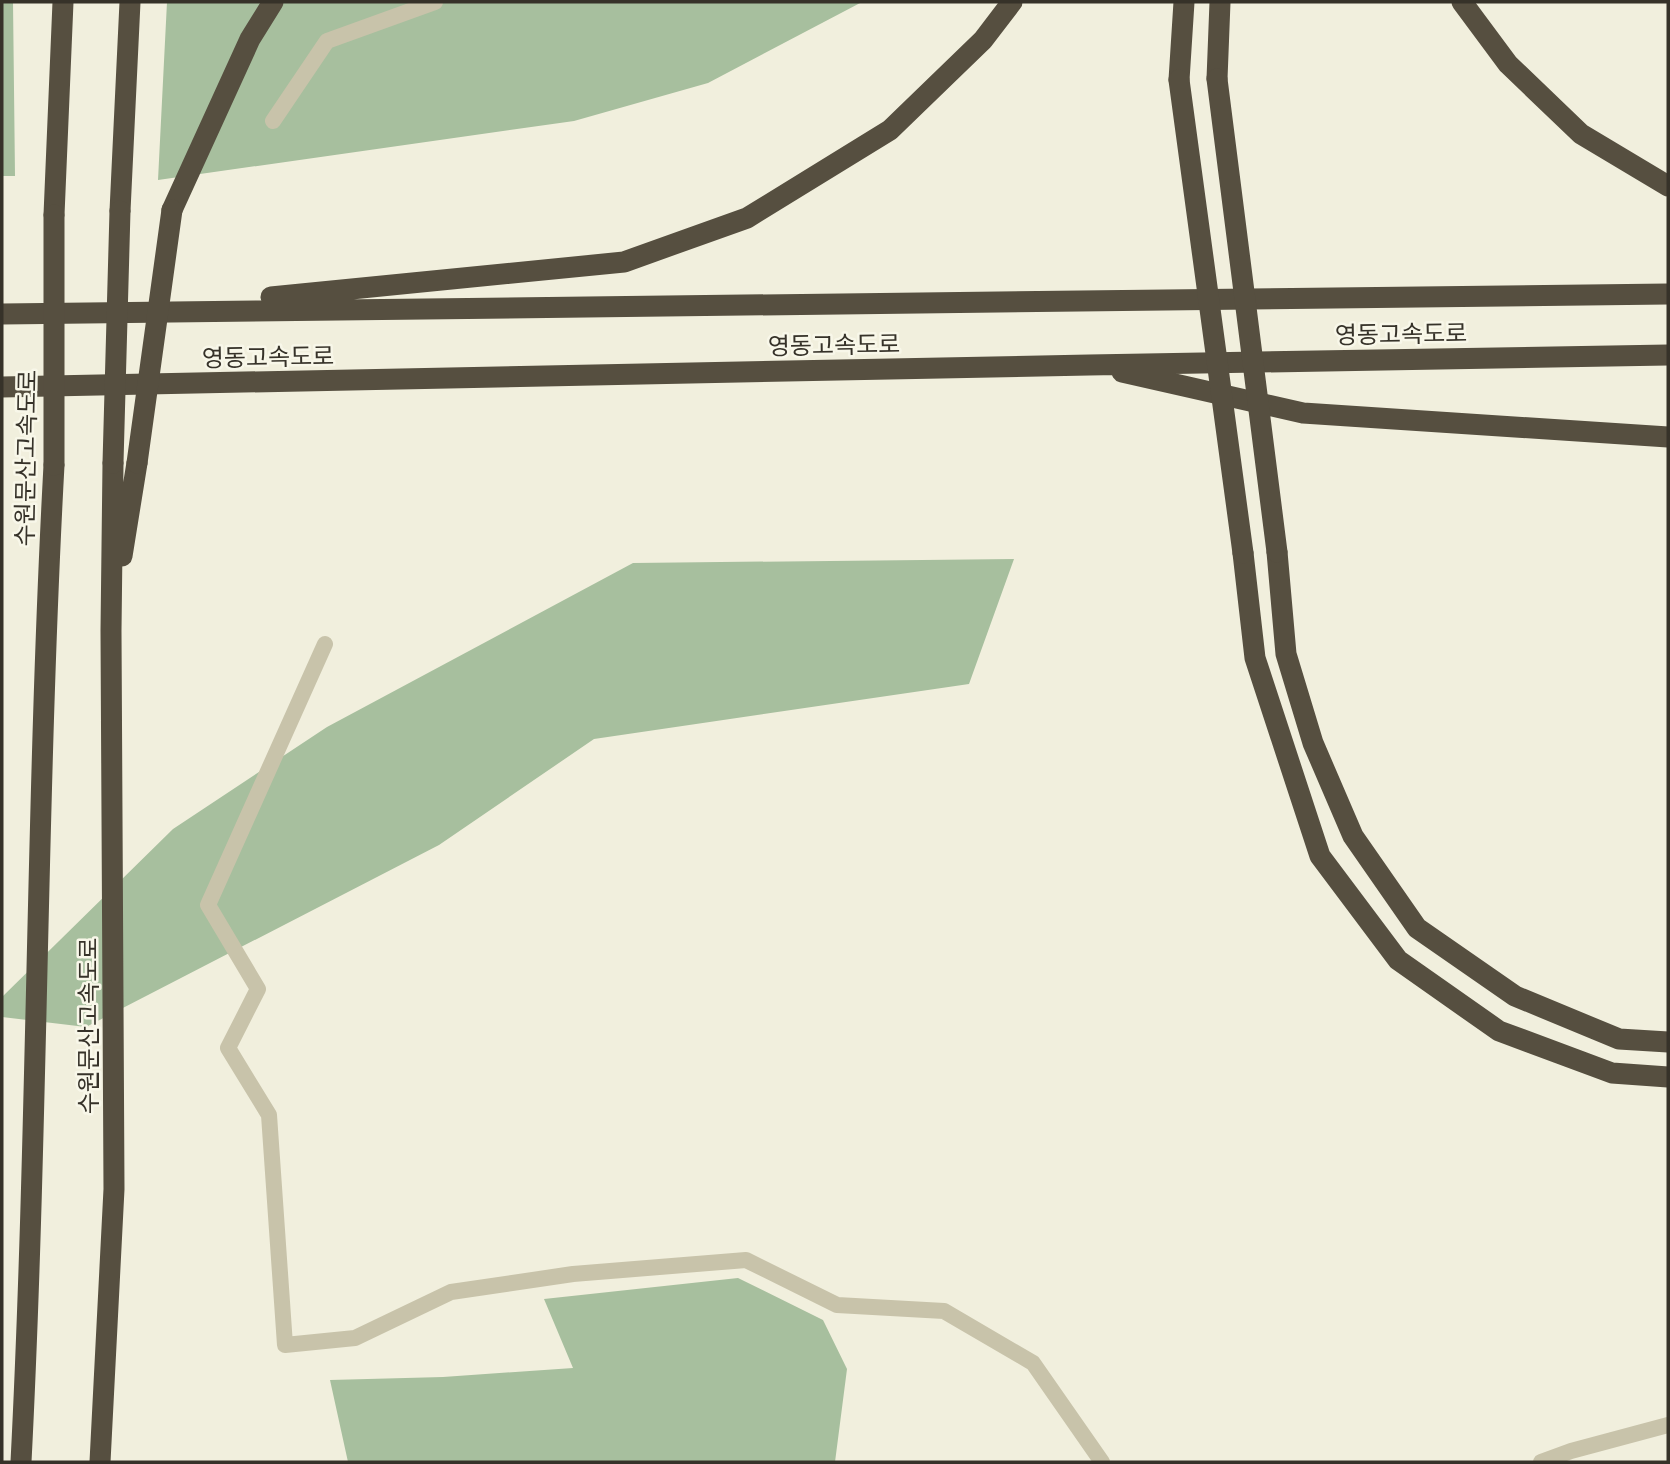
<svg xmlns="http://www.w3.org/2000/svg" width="1670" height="1464" font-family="Manrope,'Noto Sans KR',sans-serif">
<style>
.green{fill:#a7bf9e}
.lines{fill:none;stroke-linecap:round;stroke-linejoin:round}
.lane{stroke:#c8c3aa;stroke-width:16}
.highway{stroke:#564f40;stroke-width:21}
.highway-bridge{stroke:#564f40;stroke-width:21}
.labels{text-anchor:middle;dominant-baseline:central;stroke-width:5;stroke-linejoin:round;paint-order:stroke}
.street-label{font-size:24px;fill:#363229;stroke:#f8f7e9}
</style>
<rect width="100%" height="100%" fill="#f1efdd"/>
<path class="green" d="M2,2H13L15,176H2Z
M167,2H862L708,83L574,121L158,180Z
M1014,559L969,684L594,739L439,845L86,1027L2,1017V997L173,829L327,727L633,563Z
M738,1278L823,1320L847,1369L835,1462H348L330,1380L443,1377L573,1368L544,1299Z"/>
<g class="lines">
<path class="lane" d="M273,121L327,41L435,2
M325,644L208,905L258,989L228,1048L269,1115L285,1345L355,1338L451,1292L573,1274L746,1260L837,1305L944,1311L1033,1363L1102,1462
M1541,1462L1571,1451L1668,1425"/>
<path class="highway" d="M1462,2L1508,64L1581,134L1668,186
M1217,79L1220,2
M1179,80L1184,2
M172,210L250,39L273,2
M120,211L130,2
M54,215L63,2
M271,297L624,262L747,218L890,130L983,40L1012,2
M2,314L1668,294
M1122,372L1303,413L1668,437
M2,387L1089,365L1668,355
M1277,552L1286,654L1313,743L1353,836L1417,928L1515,996L1619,1039L1668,1042
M1243,553L1255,658L1320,856L1398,960L1499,1031L1612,1073L1668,1077
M122,556L137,463
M21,1462C38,1130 36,797 54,465
M100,1462L114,1189L111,631L113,463"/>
<path class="highway-bridge" d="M1217,79L1277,552
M1179,80L1243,553
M113,463L120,211
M137,463L172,210
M54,465V215"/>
</g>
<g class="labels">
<g class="street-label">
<text transform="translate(1401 333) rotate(-1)">영동고속도로</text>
<text transform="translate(834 344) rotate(-1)">영동고속도로</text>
<text transform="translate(268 356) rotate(-1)">영동고속도로</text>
<text transform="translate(25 458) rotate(-89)">수원문산고속도로</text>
<text transform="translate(87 1026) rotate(-90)">수원문산고속도로</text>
</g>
</g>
<rect width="1670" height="1464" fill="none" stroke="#363229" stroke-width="7"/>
</svg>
